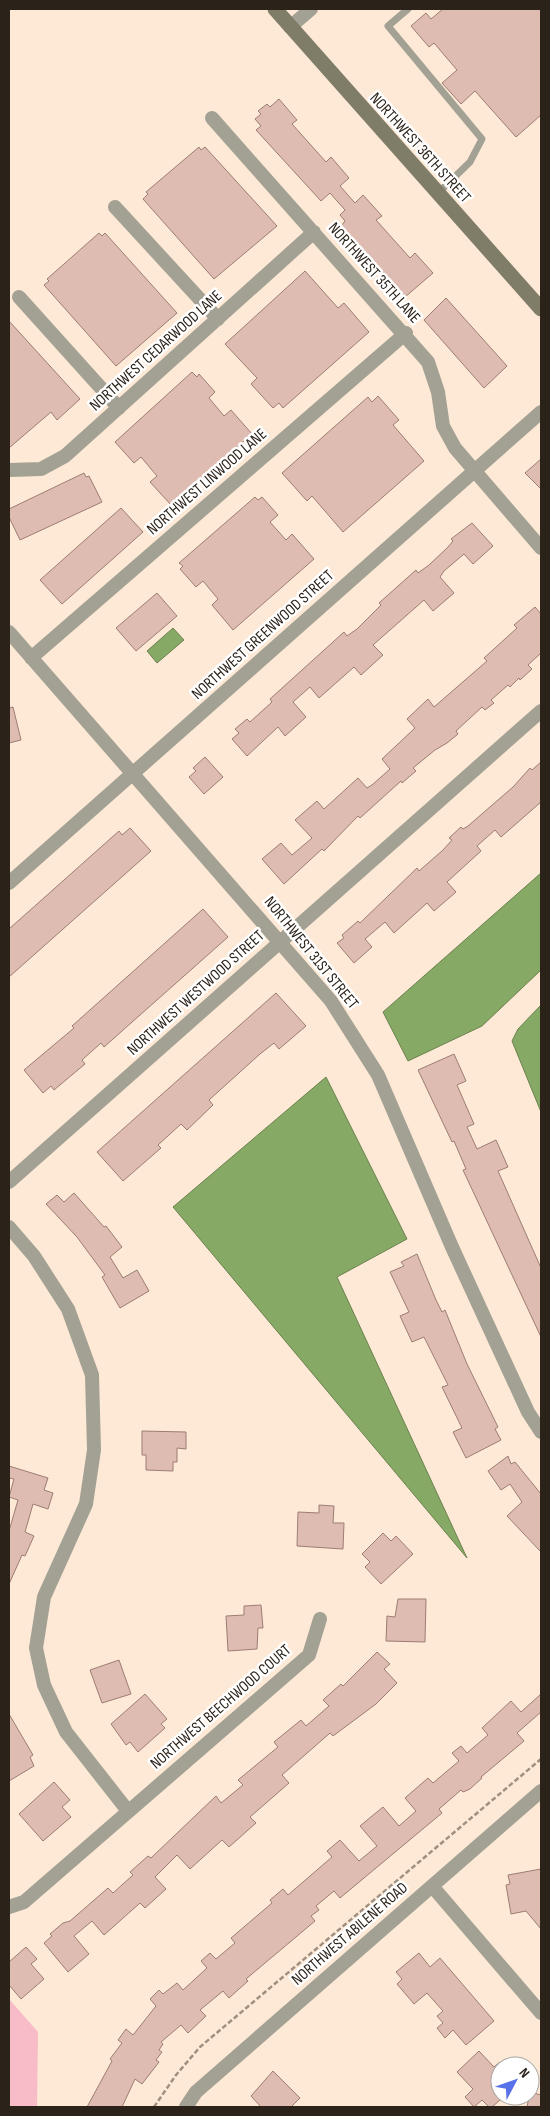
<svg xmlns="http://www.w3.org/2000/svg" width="550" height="2116" font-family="'Sofia Sans Condensed',sans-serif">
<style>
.green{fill:#f7bcc8}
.water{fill:#86aa65;stroke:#6b814e}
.building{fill:#dfbcb1;stroke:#9d7d73}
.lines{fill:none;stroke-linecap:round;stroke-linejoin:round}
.path{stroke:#9f9081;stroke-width:2.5;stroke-dasharray:5 2.5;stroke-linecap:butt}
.lane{stroke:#a3a193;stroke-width:7}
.street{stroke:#a3a193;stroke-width:14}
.secondary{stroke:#7f7c68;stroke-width:15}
.labels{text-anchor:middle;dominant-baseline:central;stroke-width:5;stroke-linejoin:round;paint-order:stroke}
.street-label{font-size:16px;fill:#2b2219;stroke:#fff}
</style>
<rect width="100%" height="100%" fill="#fde9d5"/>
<path class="green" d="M9,1999L38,2032L37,2107H9Z"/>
<path class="water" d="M173,628L184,640L157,663L147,651Z
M541,873V970L482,1026L408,1061L383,1012Z
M541,1005V1112L512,1041L518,1029Z
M326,1077L407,1239L337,1277L467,1558L173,1207Z"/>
<path class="building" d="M443,9H541V115L516,137L475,91L461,104L442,83L457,70L434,43L429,47L411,26L426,13L431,19Z
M279,99L297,120L292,124L326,162L331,157L349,178L340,186L355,203L363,195L382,216L376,220L410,258L415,253L433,273L405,297L341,226L345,221L340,215L345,210L330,193L321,201L256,130L261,126L255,119L261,114L258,111L267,104L270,107Z
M199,147L201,150L205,147L277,226L214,279L143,199L148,194L146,192Z
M99,233L102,236L105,233L177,313L116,366L44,285L49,281L47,279Z
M305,271L338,308L344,303L369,332L283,408L279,403L273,408L251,384L257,378L225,344Z
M446,298L507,366L484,388L424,320Z
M9,321L80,399L57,420L51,412L9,448Z
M192,372L197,377L199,374L215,392L209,398L224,416L231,410L252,434L172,506L150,482L157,476L141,457L134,463L115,442Z
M378,396L399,420L393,425L424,461L343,532L312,496L307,501L282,473L368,397L372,402Z
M541,459V489L525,473Z
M84,473L86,477L89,476L102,502L20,540L9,517V509Z
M255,497L258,500L262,497L278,515L270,522L286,540L292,534L314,559L233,630L212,605L218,599L203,581L196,587L180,569L183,566L179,563Z
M121,508L143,532L62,604L40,580Z
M472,523L493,546L473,564L464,554L444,571L440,577L454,593L433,611L424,600L373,645L383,655L361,675L354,667L319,698L310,687L293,702L306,717L285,736L278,727L247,756L232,739L239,733L235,729L247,719L250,722L272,702L270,699L344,632L347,636L357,629L381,605L379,603L416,570L418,573L429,565L448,547L453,541L451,539Z
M157,593L177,616L136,651L116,628Z
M535,607L541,614V653L528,665L532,669L520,680L519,678L510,687L508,685L491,700L494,703L485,710L482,707L456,731L458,734L447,743L435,750L413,768L416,771L402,783L401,781L360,818L358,816L324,851L322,849L284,884L262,859L281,843L292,855L312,838L295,820L317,801L324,809L358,778L367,788L372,785L390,769L382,759L415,728L407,719L428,699L434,707L487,661L484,658L517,628L514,625Z
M13,707L21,740L9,743V708Z
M205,757L223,777L204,794L189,777L196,771L193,768Z
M541,762V802L501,837L495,830L477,846L481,851L447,882L456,892L434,911L427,903L394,933L385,922L365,939L372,947L354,963L337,943L344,938L342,935L358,921L360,923L417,868L419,871L443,850L452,840L449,838L461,827L463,829L468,826L513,787L530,768L532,770Z
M130,828L151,851L9,977V929L119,831L122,835Z
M203,909L228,937L104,1047L101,1043L82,1060L85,1064L54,1090L51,1086L43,1093L24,1070L74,1028L72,1026Z
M276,993L306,1026L279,1049L274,1043L260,1054L209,1100L213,1105L187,1130L181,1124L158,1145L161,1148L123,1181L97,1152Z
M454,1054L466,1081L457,1085L474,1124L467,1127L477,1149L496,1140L508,1167L498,1171L541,1268V1337L463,1170L466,1169L454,1141L452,1142L418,1070Z
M74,1193L104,1227L106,1226L122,1247L110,1257L123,1278L137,1270L149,1291L120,1308L102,1277L105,1275L77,1237L46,1204L57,1195L64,1202Z
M417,1254L436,1300L442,1312L445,1310L467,1364L498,1427L495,1429L501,1440L466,1458L453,1432L462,1428L442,1387L448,1385L424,1337L412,1342L400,1316L409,1312L390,1272L404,1266L401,1262Z
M142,1431L186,1432V1449L177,1448V1462H173V1471L146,1470V1455H142Z
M508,1456L511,1464L515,1462L541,1494V1552L507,1516L522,1502L510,1484L501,1490L488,1471Z
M9,1466L48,1478L44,1490L53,1493L48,1509L33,1504L25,1532L34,1536L25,1556L22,1555L9,1584V1531L18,1500L9,1497L14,1479L9,1478Z
M319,1505L334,1506L333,1523H344L343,1549L297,1546L298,1512L319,1513Z
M383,1533L391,1541L396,1536L413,1554L381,1584L365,1567L370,1562L362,1554Z
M398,1599H426L425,1642L386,1641L387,1616L395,1617Z
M261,1605L263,1628H258L257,1649L228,1651L226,1616L244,1615V1606Z
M377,1652L390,1664L384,1669L397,1683L376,1704L333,1736L330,1733L282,1775L289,1783L250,1817L256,1823L229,1847L222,1840L190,1869L177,1855L155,1877L166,1889L145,1908L140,1903L104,1935L92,1921L74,1936L89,1954L68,1972L44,1943L52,1936L50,1934L63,1923L70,1921L108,1888L113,1893L133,1875L130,1872L148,1856L151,1858L216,1796L221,1803L243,1785L238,1780L278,1747L274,1742L301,1720L306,1726L329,1706L323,1700L341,1684L343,1686Z
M119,1660L131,1694L102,1703L90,1670Z
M145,1694L167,1719L161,1724L165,1728L138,1752L130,1742L126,1745L111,1724Z
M541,1694V1712L517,1733L524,1741L481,1777L482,1778L470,1789L463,1792L461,1790L439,1809L442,1813L340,1898L334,1891L316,1906L319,1910L311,1916L315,1921L246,1979L248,1981L229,1998L223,1991L200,2010L206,2016L188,2033L181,2025L161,2042L163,2044L159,2050L162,2052L156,2060L159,2062L142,2084L135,2079L122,2107H87L112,2061L110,2059L122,2043L118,2040L126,2029L133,2035L156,2006L150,1999L159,1990L163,1994L177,1983L183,1990L207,1968L201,1961L210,1953L216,1959L235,1943L231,1938L272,1903L270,1900L283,1889L288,1895L332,1857L327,1851L340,1840L359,1861L377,1846L360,1826L383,1807L399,1826L416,1811L405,1798L428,1778L433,1783L459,1761L452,1753L461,1746L467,1753L488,1735L482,1728L511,1701L521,1712Z
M9,1714L33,1755L30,1757L34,1766L9,1781Z
M54,1782L70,1800L62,1807L71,1817L43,1841L19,1814Z
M541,1869V1929L526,1911L511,1914L506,1885L510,1884L508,1875Z
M26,1947L37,1959L31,1964L44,1979L21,1999L9,1985V1962Z
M419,1953L430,1967L440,1958L494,2021L466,2045L453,2030L445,2038L437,2028L443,2023L437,2016L443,2011L427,1993L414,2004L397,1984L402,1979L396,1972Z
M479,2051L494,2067L500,2062V2100L492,2107H489L482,2100L474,2107L465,2097L473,2089L457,2072Z
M273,2071L300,2098L291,2107H261L251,2096Z
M530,2092L541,2095V2107H527Z"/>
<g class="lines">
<path class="path" d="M154,2107L176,2075L200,2047L541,1759"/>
<path class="lane" d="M408,9L388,26L482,139L470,162L437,194"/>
<path class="street" d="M290,27L311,9
M212,118L428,362L438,392L443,426L455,448L541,548
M115,207L218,319
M19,297L119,408
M9,470L41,469L65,456L314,232
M9,632L331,1001L378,1075L452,1247L528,1412L541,1432
M31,658L406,333
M9,883L541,412
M9,1182L541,711
M9,1227L34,1256L68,1309L92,1375L94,1450L86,1504L44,1597L36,1648L44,1685L66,1732L128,1811
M432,1886L541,2013
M9,1907L24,1902L309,1655L320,1619
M186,2107L196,2092L541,1791"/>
<path class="secondary" d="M275,9L541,309"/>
</g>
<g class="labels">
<g class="street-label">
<text transform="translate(420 148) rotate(48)">NORTHWEST 36TH STREET</text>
<text transform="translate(374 273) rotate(48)">NORTHWEST 35TH LANE</text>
<text transform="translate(156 351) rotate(-42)">NORTHWEST CEDARWOOD LANE</text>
<text transform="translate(207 482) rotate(-41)">NORTHWEST LINWOOD LANE</text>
<text transform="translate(263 635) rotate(-42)">NORTHWEST GREENWOOD STREET</text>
<text transform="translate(311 953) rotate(51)">NORTHWEST 31ST STREET</text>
<text transform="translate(196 993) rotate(-42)">NORTHWEST WESTWOOD STREET</text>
<text transform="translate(221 1707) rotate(-41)">NORTHWEST BEECHWOOD COURT</text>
<text transform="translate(350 1934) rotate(-41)">NORTHWEST ABILENE ROAD</text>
</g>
</g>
<rect width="550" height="2116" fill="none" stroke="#2b2219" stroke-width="20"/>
<g transform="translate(515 2081) rotate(49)"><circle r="24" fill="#ffffff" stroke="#aaa7a3"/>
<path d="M0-4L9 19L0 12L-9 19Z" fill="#5971e8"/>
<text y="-8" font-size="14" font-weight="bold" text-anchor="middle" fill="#2b2219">N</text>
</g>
</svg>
